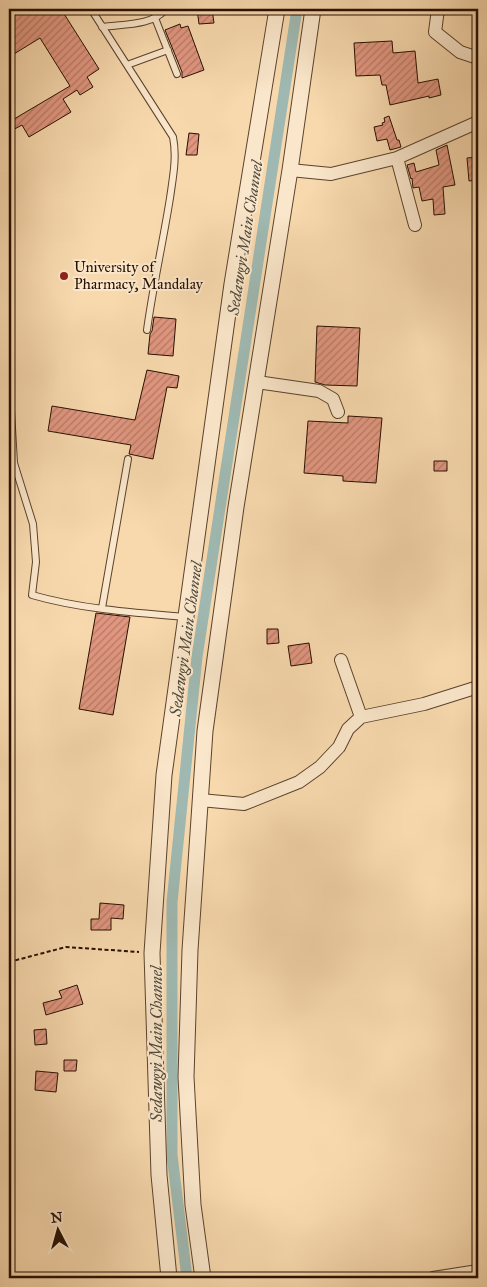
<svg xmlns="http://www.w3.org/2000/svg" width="487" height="1287" font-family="'IM FELL Great Primer',serif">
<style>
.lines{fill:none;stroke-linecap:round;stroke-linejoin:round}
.canal{stroke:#9fb9b2;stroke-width:11}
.building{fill:url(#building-hatch);stroke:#260f00}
.service-casing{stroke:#5a422c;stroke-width:8}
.minor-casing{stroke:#5a422c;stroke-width:14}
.tertiary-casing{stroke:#5a422c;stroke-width:17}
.path{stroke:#260f00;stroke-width:2;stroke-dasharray:4 2.5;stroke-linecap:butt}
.service{stroke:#fae6ca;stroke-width:6}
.minor{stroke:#fae6ca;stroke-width:12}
.tertiary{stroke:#fae6ca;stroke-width:15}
.poi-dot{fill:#8f2418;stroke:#fae6ca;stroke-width:2}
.labels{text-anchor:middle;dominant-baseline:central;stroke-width:4;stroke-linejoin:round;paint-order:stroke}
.poi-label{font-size:15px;fill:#260f00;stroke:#fae6ca;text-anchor:start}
.water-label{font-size:16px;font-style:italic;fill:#504a3e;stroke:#fae6ca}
</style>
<defs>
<pattern id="building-hatch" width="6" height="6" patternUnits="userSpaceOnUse" patternTransform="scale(1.25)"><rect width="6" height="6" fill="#e29781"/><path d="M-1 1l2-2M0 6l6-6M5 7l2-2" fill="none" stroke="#b77a67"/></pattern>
</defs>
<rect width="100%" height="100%" fill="#f8d9ae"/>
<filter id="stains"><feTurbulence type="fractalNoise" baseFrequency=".004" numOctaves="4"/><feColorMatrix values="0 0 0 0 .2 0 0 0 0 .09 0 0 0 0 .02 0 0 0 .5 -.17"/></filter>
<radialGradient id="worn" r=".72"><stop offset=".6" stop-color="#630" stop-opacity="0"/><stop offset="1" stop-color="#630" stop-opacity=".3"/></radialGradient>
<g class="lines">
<path class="canal" d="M187,1278L172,1155V902L197,657L297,9"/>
</g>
<path class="building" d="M9,9H61L99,69L87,77L93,87L80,95L77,90L63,99L71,112L29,137L22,125L9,132V122L70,86L40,38L9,57Z
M197,9H212L214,23L199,24Z
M180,24L181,28L188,26L204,70L182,78V72L165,30Z
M392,41L393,53L415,51L418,83L438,79L441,95L429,98V96L390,105L386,85H382L380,75L356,76L354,43Z
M389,116L397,140H399L401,147L390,150L387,139L377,141L374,127L383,125L382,123L385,122L384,118Z
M189,133L199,134L197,155H186Z
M447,145L455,185L443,187L445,214L434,215L433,199L422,201L419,187L413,188L412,178L411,179L407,165L414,163L416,172L439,165L436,150Z
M477,157L478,180L469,181L467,158Z
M154,317L176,319L173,356L148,354L150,334L152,331Z
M317,326L360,328L357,386L325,385L315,382Z
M147,370L179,376L177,388L167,387L153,459L129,454L131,445L48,431L52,406L135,420Z
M348,416L382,418L376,483L343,481V476L304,473L308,421L348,423Z
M434,461H447V471H434Z
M96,613L130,617L113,715L79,709Z
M267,629H278L279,643L267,644Z
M309,643L312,663L291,666L288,646Z
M100,903L124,905L123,919L111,918V930H91V919H99Z
M77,985L83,1004L46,1015L43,1003L62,998L59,991Z
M46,1029L47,1044L35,1045L34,1030Z
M64,1060H77L76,1071H64Z
M36,1071L58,1073L56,1092L35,1090Z"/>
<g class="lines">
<defs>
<path id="service" d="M91,9L173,137C177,157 173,177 170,198C163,242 153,286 147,330
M155,18L177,74
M102,27C124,24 152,26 166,9
M127,65L168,50
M9,376L14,463L33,524L36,562L32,595C80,609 136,613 186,617
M102,608L128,459"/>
<path id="minor" d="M438,9L435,32L460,52L478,58
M397,158L415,225
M290,170L331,174L397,158L478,122
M257,382L319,391L333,399L338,412
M341,660L361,717
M200,800L244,804L299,782L320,767L339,747L348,729L361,717L424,704L478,687
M433,1278L478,1271"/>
<path id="tertiary" d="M169,1278L159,1175L152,953L164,775L232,284L277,9
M203,1278L193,1205L186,1077L190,950L205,731L236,507L290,170L313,9"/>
</defs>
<use href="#service" class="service-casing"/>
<use href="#minor" class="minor-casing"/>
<use href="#tertiary" class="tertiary-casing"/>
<path class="path" d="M9,962L66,947L139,952"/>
<use href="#service" class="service"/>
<use href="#minor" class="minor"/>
<use href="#tertiary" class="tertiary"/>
</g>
<circle class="poi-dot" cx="64" cy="276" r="5"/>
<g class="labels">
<g class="poi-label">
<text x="74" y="267">University of<tspan x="74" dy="17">Pharmacy, Mandalay</tspan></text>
</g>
<g class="water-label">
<text transform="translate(245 238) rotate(-81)">Sedawgyi Main Channel</text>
<text transform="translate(186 639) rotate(-82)">Sedawgyi Main Channel</text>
<text transform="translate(156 1044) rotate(-90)">Sedawgyi Main Channel</text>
</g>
</g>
<rect width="487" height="1287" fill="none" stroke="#f8d9ae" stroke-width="30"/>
<rect x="10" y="10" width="467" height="1267" fill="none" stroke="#260f00" stroke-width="2.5"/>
<rect x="15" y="15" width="457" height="1257" fill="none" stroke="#260f00"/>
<g transform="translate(58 1230) rotate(354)" stroke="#fae6ca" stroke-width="4" paint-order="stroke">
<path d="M0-4L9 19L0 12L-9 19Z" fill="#260f00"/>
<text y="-8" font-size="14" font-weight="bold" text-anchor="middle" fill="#260f00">N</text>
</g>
<rect width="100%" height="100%" filter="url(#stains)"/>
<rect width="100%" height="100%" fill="url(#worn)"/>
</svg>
